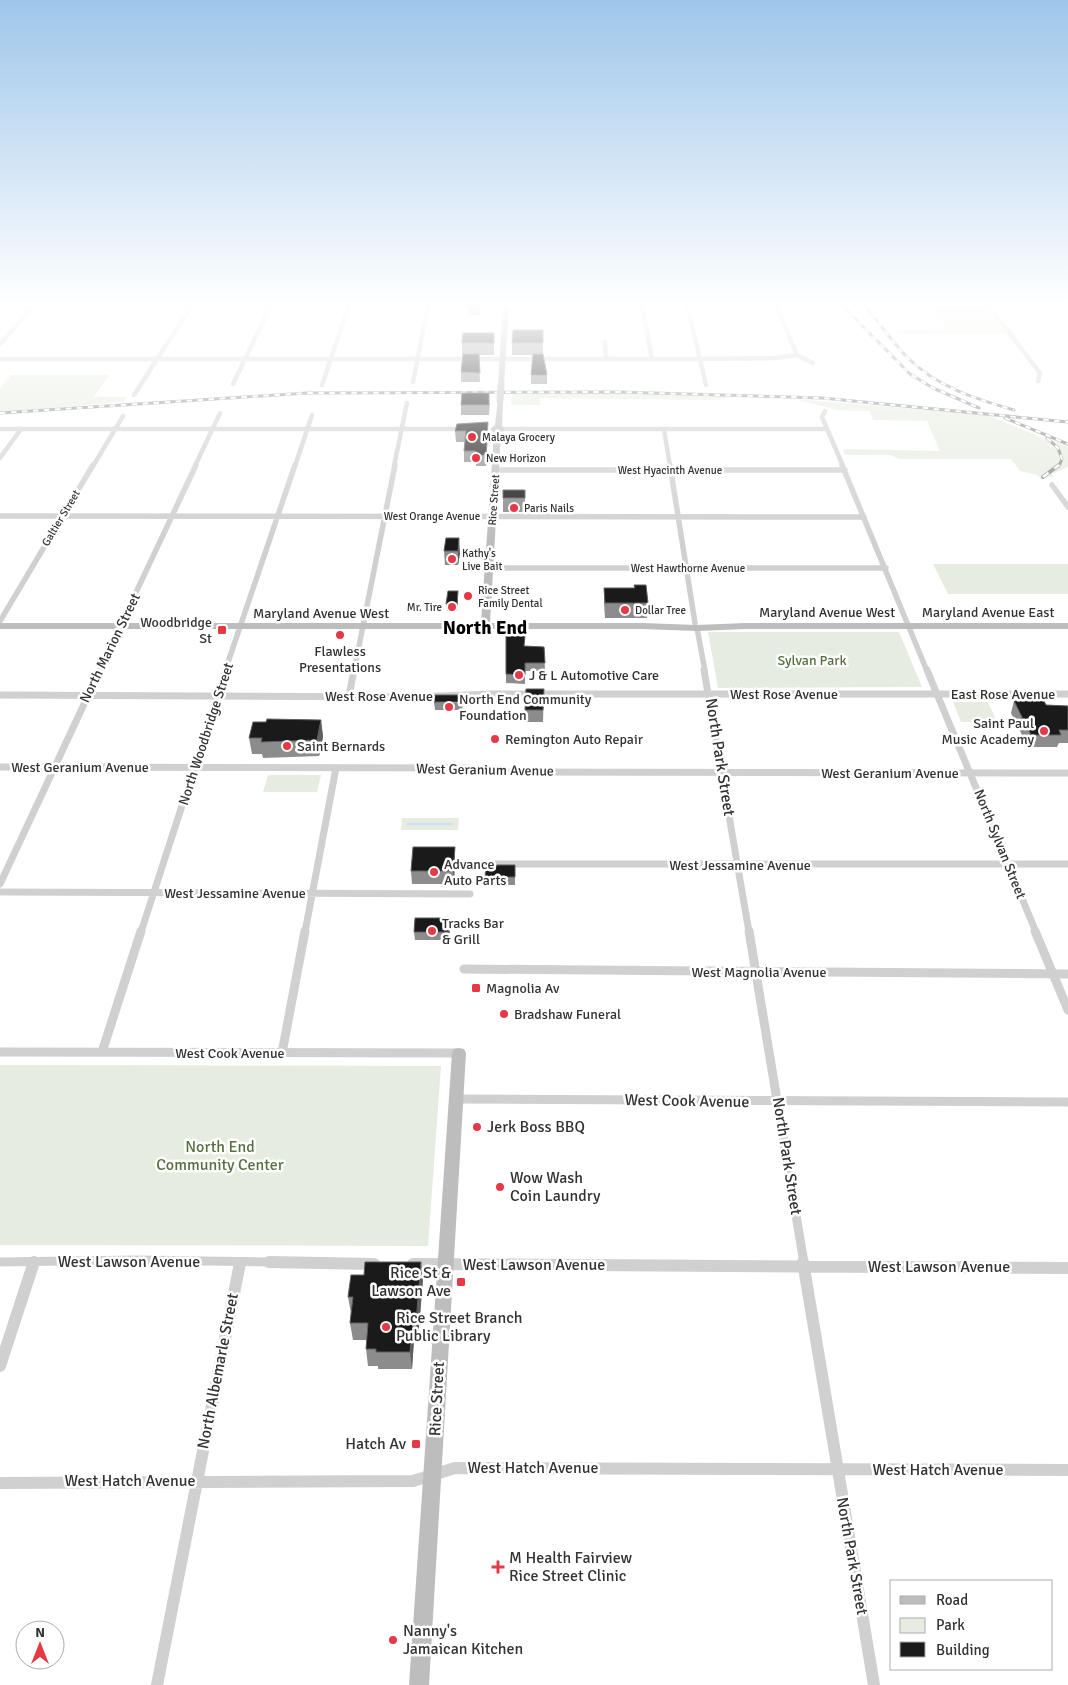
<svg xmlns="http://www.w3.org/2000/svg" width="1068" height="1685" font-family="Signika,sans-serif">
<style>
.green{fill:#e6ecdf}
.lines{fill:none;stroke-linecap:round;stroke-linejoin:round}
.stream{stroke:#cfe2ee;stroke-width:3}
.street-far4{stroke:#d0d0d0;stroke-width:4.5}
.street-far3{stroke:#d0d0d0;stroke-width:5.5}
.street-far2{stroke:#d0d0d0;stroke-width:7}
.street-far1{stroke:#d0d0d0;stroke-width:9}
.street{stroke:#d0d0d0;stroke-width:12}
.secondary{fill:#bdbdbd;fill-rule:evenodd}
.rail-far1-casing{stroke:#888;stroke-width:3}
.rail-casing{stroke:#888;stroke-width:4}
.rail-far1{stroke:#fff;stroke-width:2;stroke-dasharray:5.5;stroke-linecap:butt}
.rail{stroke:#fff;stroke-width:2.5;stroke-dasharray:7;stroke-linecap:butt}
.secondary-bridge{stroke:#bdbdbd;stroke-width:7}
.wall{fill:#8c8c8c}
.shaded-wall{fill:#5f5f5f}
.building{fill:#1a1a1a;stroke:#5f5f5f}
.poi-dot{fill:#e63946;stroke:#fff;stroke-width:2}
.labels{text-anchor:middle;dominant-baseline:central;stroke-width:5;stroke-linejoin:round;paint-order:stroke}
.far-poi-label{font-size:11px;fill:#333;stroke:#fff;text-anchor:start}
.far-street-label{font-size:11px;fill:#333;stroke:#fff}
.street-label{font-size:14px;fill:#333;stroke:#fff}
.poi-label{font-size:14px;fill:#333;stroke:#fff;text-anchor:start}
.park-label{font-size:14px;fill:#56703f;stroke:#fff}
.near-street-label{font-size:16px;fill:#333;stroke:#fff}
.near-poi-label{font-size:16px;fill:#333;stroke:#fff;text-anchor:start}
.near-park-label{font-size:16px;fill:#56703f;stroke:#fff}
.district-label{font-size:19px;font-weight:bold;fill:#000;stroke:#fff}
</style>
<rect width="100%" height="100%" fill="#fff"/>
<path class="green" d="M931,305H988L1010,334H899L895,330L946,329Z
M11,375H109L94,397H127L123,402L0,412V389Z
M512,394H660L728,397L717,400L540,398V405H511Z
M795,399L988,415L1045,439L1068,445V467L1052,474L1054,477H1039L1037,475L1020,471L1011,459H899L890,455H845L843,449L940,451L927,421L873,420L870,411L837,410Z
M933,564H1068V594H948Z
M708,632H899L922,687L718,688Z
M953,702H988L997,722H961Z
M268,775H321L317,792H263Z
M402,818H459L458,830H401Z
M0,1065L441,1066L428,1246L0,1245Z"/>
<g class="lines">
<path class="stream" d="M408,824H451"/>
<path class="street-far4" d="M642,305L652,359
M687,305L706,385
M776,305L797,355L813,363
M988,305L1040,373L1038,381
M605,342L606,359
M0,344L34,305
M0,359H700L775,358L797,355
M413,382L428,305
M233,384L271,305
M322,385L349,305
M134,395L192,305
M825,411L822,417L843,466
M0,429H465
M502,429H827
M664,430L670,466
M0,458L21,429
M93,466L123,416
M195,466L220,413
M295,466L312,415
M394,466L407,403"/>
<path class="street-far3" d="M670,465L695,623
M842,465L927,671
M496,470H845
M1052,485L1068,507
M0,516L864,517
M490,568H886
M0,621L93,465
M697,628L705,671
M99,671L196,465
M225,671L295,465
M354,671L395,465"/>
<path class="street-far2" d="M704,670L749,932
M927,670L1036,932
M0,695L413,697L493,694H1068
M349,696L354,670
M0,767L466,768L488,772L1068,773
M472,864H1068
M0,884L100,670
M0,892L470,894
M141,932L226,670
M305,932L336,768"/>
<path class="street-far1" d="M749,931L804,1263
M1035,931L1068,1010
M464,969L1068,974
M0,1052L459,1053
M102,1052L141,931
M282,1053L305,931
M455,1099L1068,1102
M0,1262L137,1260L343,1263"/>
<path class="street" d="M269,1262L374,1264
M803,1262L874,1685
M413,1264L1068,1268
M0,1366L34,1262
M0,1483L413,1481L455,1468L1068,1470
M157,1685L240,1263"/>
<path class="secondary" d="M503,305H509L504,385L501,387L498,385Z
M498,399L503,400L502,426L505,430L501,432L490,623H642L697,625L745,623H1068V629H745L697,631L642,629H489L485,631L481,629H0V623H481L494,433L490,429L495,425Z
M459,1048L464,1049L466,1053L429,1685H409L452,1053L454,1049Z"/>
<defs>
<path id="rail-far1" d="M842,305L910,374L933,388L979,408
M864,305C879,322 892,342 908,358C937,387 976,399 1014,410
M0,413L307,393L620,392L822,398L1068,422
M1005,418L1068,444
M1047,438L1058,448L1062,459L1059,466"/>
<path id="rail" d="M1043,477L1059,465"/>
</defs>
<use href="#rail-far1" class="rail-far1-casing"/>
<use href="#rail" class="rail-casing"/>
<use href="#rail-far1" class="rail-far1"/>
<use href="#rail" class="rail"/>
<path class="secondary-bridge" d="M500,400L501,385"/>
</g>
<path class="wall" d="M468,305H481L480,315H468Z
M543,330V354L547,375V384H531V375L533,355H512V343Z
M494,333V355H479L480,382H461V372L463,355H462V343Z
M490,403L489,415H461V405Z
M488,422L486,466H476V462H464V451L465,442H456L455,431Z
M525,490V512H503V498Z
M446,538L460,553L458,565H445L444,551Z
M634,585L648,603L647,618H605L604,603V588H634Z
M458,599L457,611H447L446,604Z
M506,636L525,646L544,647L545,671H525V684L506,683Z
M526,689H544L543,722H525Z
M1014,701L1046,705L1068,706V743H1059L1057,747H1028L1011,713Z
M434,702L463,703L462,710H435Z
M321,720L323,737L319,756L263,758L262,754H252L249,738L266,722Z
M455,847V859L454,884H412L411,871Z
M515,865V885H486L485,877Z
M449,918L450,926L449,940H415L414,932Z
M423,1279L418,1340H414L412,1369H378V1366H368L366,1349L367,1340H353L350,1323L351,1313L348,1297Z"/>
<path class="shaded-wall" d="M488,422V434L486,466V455Z
M459,538L460,553L458,565V551Z
M458,591V599L457,611V604Z
M321,720L323,737L319,756L317,740Z
M455,847V859L454,884L453,871Z
M449,918L450,926L449,940L448,932Z
M421,1262L423,1279L418,1340L416,1323Z
M413,1323L414,1340L412,1369L410,1352Z"/>
<path class="building" d="M468,305H480V307H467Z
M513,330H543V343H512Z
M463,333H494V343H462Z
M463,354H479L480,373L461,372Z
M533,354H543L547,375H531Z
M462,393H489V405H461Z
M488,422L486,455H476V451H464L466,431H455L457,424Z
M503,490H525V498H503Z
M446,538H459L458,551H444Z
M634,585H646L648,603H605L604,588H635Z
M448,591H458L457,604H446Z
M506,636H525L524,646L544,647L545,663H525V675L506,674Z
M526,689H544L543,710H525Z
M435,695H462V702H434Z
M1014,701H1044L1046,705L1068,706V730H1059L1061,735H1031Z
M267,719L321,720L317,740L261,742L262,738H249L253,722H266Z
M413,847H455L453,871H411Z
M486,865H515V877H485Z
M415,918H449L448,932H414Z
M365,1262H421L416,1323H413L410,1352H376V1349H366L368,1323H350L353,1297H348L351,1275H364Z"/>
<linearGradient id="sky" x2="0" y2="1"><stop stop-color="#9ec6ea"/><stop offset="0.56" stop-color="#fff"/><stop offset="1" stop-color="#fff" stop-opacity="0"/></linearGradient>
<rect width="1068" height="541" fill="url(#sky)"/>
<g class="poi-dot">
<circle cx="472" cy="437" r="5"/>
<circle cx="476" cy="458" r="5"/>
<circle cx="514" cy="508" r="5"/>
<circle cx="452" cy="559" r="5"/>
<circle cx="468" cy="596" r="5"/>
<circle cx="452" cy="607" r="5"/>
<circle cx="625" cy="610" r="5"/>
<rect x="217" y="625" width="10" height="10" rx="2.5"/>
<circle cx="340" cy="635" r="5"/>
<circle cx="519" cy="675" r="5"/>
<circle cx="449" cy="707" r="5"/>
<circle cx="1044" cy="731" r="5"/>
<circle cx="495" cy="739" r="5"/>
<circle cx="287" cy="746" r="5"/>
<circle cx="434" cy="872" r="5"/>
<circle cx="432" cy="931" r="5"/>
<rect x="471" y="983" width="10" height="10" rx="2.5"/>
<circle cx="504" cy="1014" r="5"/>
<circle cx="477" cy="1127" r="5"/>
<circle cx="500" cy="1187" r="5"/>
<rect x="456" y="1277" width="10" height="10" rx="2.5"/>
<circle cx="386" cy="1327" r="5"/>
<rect x="411" y="1439" width="10" height="10" rx="2.5"/>
<path d="M495.5 1559.5h5v5h5v5h-5v5h-5v-5h-5v-5h5z"/>
<circle cx="393" cy="1640" r="5"/>
</g>
<g class="labels">
<g class="far-poi-label">
<text x="482" y="437">Malaya Grocery</text>
<text x="486" y="458">New Horizon</text>
<text x="524" y="508">Paris Nails</text>
<text x="462" y="553">Kathy's<tspan x="462" dy="13">Live Bait</tspan></text>
<text x="478" y="590">Rice Street<tspan x="478" dy="13">Family Dental</tspan></text>
<text x="442" y="607" text-anchor="end">Mr. Tire</text>
<text x="635" y="610">Dollar Tree</text>
</g>
<g class="far-street-label">
<text x="670" y="470">West Hyacinth Avenue</text>
<text transform="translate(494 500) rotate(-86)">Rice Street</text>
<text x="432" y="516">West Orange Avenue</text>
<text transform="translate(61 518) rotate(-59)">Galtier Street</text>
<text x="688" y="568">West Hawthorne Avenue</text>
</g>
<g class="street-label">
<text x="827" y="612">Maryland Avenue West</text>
<text x="988" y="612">Maryland Avenue East</text>
<text x="321" y="613">Maryland Avenue West</text>
<text transform="translate(110 648) rotate(-64)">North Marion Street</text>
<text x="784" y="694">West Rose Avenue</text>
<text x="1003" y="694">East Rose Avenue</text>
<text x="379" y="696">West Rose Avenue</text>
<text transform="translate(206 734) rotate(-72)">North Woodbridge Street</text>
<text x="80" y="767">West Geranium Avenue</text>
<text transform="translate(485 770) rotate(1)">West Geranium Avenue</text>
<text x="890" y="773">West Geranium Avenue</text>
<text transform="translate(1000 844) rotate(68)">North Sylvan Street</text>
<text x="740" y="865">West Jessamine Avenue</text>
<text x="235" y="893">West Jessamine Avenue</text>
<text x="759" y="972">West Magnolia Avenue</text>
<text x="230" y="1053">West Cook Avenue</text>
</g>
<g class="poi-label">
<text x="212" y="622" text-anchor="end">Woodbridge<tspan x="212" dy="16">St</tspan></text>
<text x="340" y="651" text-anchor="middle">Flawless<tspan x="340" dy="16">Presentations</tspan></text>
<text x="529" y="675">J &amp; L Automotive Care</text>
<text x="459" y="699">North End Community<tspan x="459" dy="16">Foundation</tspan></text>
<text x="1034" y="723" text-anchor="end">Saint Paul<tspan x="1034" dy="16">Music Academy</tspan></text>
<text x="505" y="739">Remington Auto Repair</text>
<text x="297" y="746">Saint Bernards</text>
<text x="444" y="864">Advance<tspan x="444" dy="16">Auto Parts</tspan></text>
<text x="442" y="923">Tracks Bar<tspan x="442" dy="16">&amp; Grill</tspan></text>
<text x="486" y="988">Magnolia Av</text>
<text x="514" y="1014">Bradshaw Funeral</text>
</g>
<g class="park-label">
<text x="812" y="660">Sylvan Park</text>
</g>
<g class="near-street-label">
<text transform="translate(720 757) rotate(81)">North Park Street</text>
<text transform="translate(687 1101) rotate(1)">West Cook Avenue</text>
<text transform="translate(787 1156) rotate(81)">North Park Street</text>
<text x="129" y="1262">West Lawson Avenue</text>
<text x="534" y="1265">West Lawson Avenue</text>
<text x="939" y="1267">West Lawson Avenue</text>
<text transform="translate(218 1371) rotate(-79)">North Albemarle Street</text>
<text transform="translate(437 1399) rotate(-87)">Rice Street</text>
<text x="533" y="1468">West Hatch Avenue</text>
<text x="938" y="1470">West Hatch Avenue</text>
<text x="130" y="1481">West Hatch Avenue</text>
<text transform="translate(852 1556) rotate(80)">North Park Street</text>
</g>
<g class="near-poi-label">
<text x="487" y="1127">Jerk Boss BBQ</text>
<text x="510" y="1178">Wow Wash<tspan x="510" dy="18">Coin Laundry</tspan></text>
<text x="451" y="1273" text-anchor="end">Rice St &amp;<tspan x="451" dy="18">Lawson Ave</tspan></text>
<text x="396" y="1318">Rice Street Branch<tspan x="396" dy="18">Public Library</tspan></text>
<text x="406" y="1444" text-anchor="end">Hatch Av</text>
<text x="509" y="1558">M Health Fairview<tspan x="509" dy="18">Rice Street Clinic</tspan></text>
<text x="403" y="1631">Nanny's<tspan x="403" dy="18">Jamaican Kitchen</tspan></text>
</g>
<g class="near-park-label">
<text x="220" y="1147">North End<tspan x="220" dy="18">Community Center</tspan></text>
</g>
<g class="district-label">
<text x="485" y="628">North End</text>
</g>
</g>
<rect x="890" y="1580" width="162" height="90" fill="#ffffff" stroke="#adadad"/>
<rect x="900" y="1596" width="25" height="8" fill="#bdbdbd" stroke="#adadad"/>
<text x="936" y="1605" font-size="15" fill="#333333">Road</text>
<rect x="900" y="1618" width="25" height="15" fill="#e6ecdf" stroke="#adadad"/>
<text x="936" y="1630" font-size="15" fill="#333333">Park</text>
<rect x="900" y="1642" width="25" height="15" fill="#1a1a1a" stroke="#adadad"/>
<text x="936" y="1655" font-size="15" fill="#333333">Building</text>
<g transform="translate(40 1645)"><circle r="24" fill="#ffffff" stroke="#adadad"/>
<path d="M0-4L9 19L0 12L-9 19Z" fill="#e63946"/>
<text y="-8" font-size="14" font-weight="bold" text-anchor="middle" fill="#333333">N</text>
</g>
</svg>
